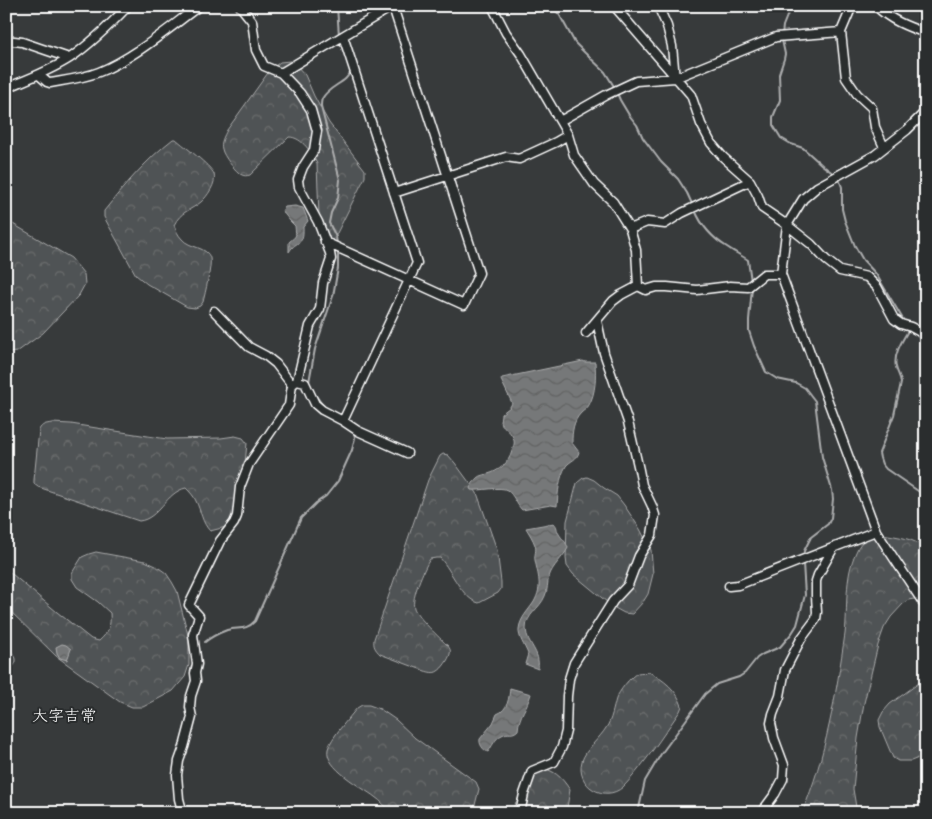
<svg xmlns="http://www.w3.org/2000/svg" width="932" height="819" font-family="'Shantell Sans','Klee One',sans-serif">
<style>
.forest{fill:url(#forest-crowns);stroke:#a8a9aa}
.water{fill:url(#water-waves);stroke:#adaeaf}
.lines{fill:none;stroke-linecap:round;stroke-linejoin:round}
.stream{stroke:#adaeaf;stroke-width:2}
.minor-casing{stroke:#fff;stroke-width:11}
.minor{stroke:#2a2d2e;stroke-width:8}
.labels{text-anchor:middle;dominant-baseline:central;stroke-width:4;stroke-linejoin:round;paint-order:stroke}
.quarter-label{font-size:16px;fill:#fff;stroke:#2a2d2e}
</style>
<defs>
<pattern id="forest-crowns" width="20" height="18" patternUnits="userSpaceOnUse" patternTransform="scale(1.25)"><rect width="20" height="18" fill="#505354"/><path d="M2 6a3 3 0 1 1 6 0M12 15a3 3 0 1 1 6 0" fill="none" stroke="#6a6d6e"/></pattern>
<pattern id="water-waves" width="16" height="10" patternUnits="userSpaceOnUse" patternTransform="scale(1.25)"><rect width="16" height="10" fill="#767879"/><path d="M0 5q4-4 8 0t8 0" fill="none" stroke="#616262"/></pattern>
</defs>
<rect width="100%" height="100%" fill="#373a3b"/>
<filter id="ink" filterUnits="userSpaceOnUse"><feTurbulence type="fractalNoise" baseFrequency=".02" numOctaves="2"/><feDisplacementMap in="SourceGraphic" scale="10" xChannelSelector="R" yChannelSelector="G"/><feConvolveMatrix kernelMatrix="1 2 1 2 8 2 1 2 1" color-interpolation-filters="sRGB"/></filter>
<g filter="url(#ink)">
<path class="forest" d="M290,61L296,65L305,75L314,96L329,123L365,170V177L331,245H323L320,242L317,164C312,153 302,137 289,137L250,175C246,176 245,176 242,175C236,172 223,156 222,149C220,143 224,136 227,130L270,70L280,62Z
M173,139H176C185,147 210,165 214,174C217,183 207,197 201,202C190,211 181,211 174,225C176,230 178,235 182,239C189,248 208,247 210,258C212,265 205,294 203,302L200,306L195,308L187,307L147,284L136,275L104,217V211C124,186 147,159 173,139Z
M6,220L71,258L84,274L85,284L79,295L43,333L17,352L6,353Z
M52,423L71,424L167,439L221,438L235,436L243,438L247,443L242,495L232,521L226,527L210,531C202,523 201,511 196,501C194,496 190,492 186,488C166,492 159,519 139,521L38,487L34,484V480L39,430C42,424 46,424 52,423Z
M443,454L448,455L455,463L477,493L497,550L501,582V589L498,593L479,603C462,599 452,571 440,558H436L430,559C424,568 411,598 414,608C417,617 440,638 448,646C450,649 451,650 450,654C449,659 442,669 438,671C434,674 429,672 425,671L380,654C375,649 373,646 374,639L428,480L440,456Z
M587,477L594,480L604,488L617,496L624,505L640,529L651,550L653,574L648,594L643,602L632,614L624,613L613,607L573,574L567,566L566,558L567,521L577,483L583,478Z
M883,534C898,537 914,538 926,549V597L908,600L903,604L891,617L884,628L878,645L864,703L858,738L853,789L857,813H802C826,756 836,695 845,634C848,607 844,578 856,552C861,539 870,536 883,534Z
M96,552L145,561L156,566L166,573L172,582L177,591L189,639V665L185,677L173,691L143,707H132L120,702L56,656L6,607V569L57,612L91,639L99,641C109,632 111,626 110,613L98,602L77,587L72,579V573L82,557L89,554Z
M6,646C18,658 21,661 6,673Z
M649,672C664,680 677,690 682,706L680,711C666,731 653,751 638,770C633,776 628,782 623,787C605,803 575,786 582,761C585,750 600,738 606,728C612,719 613,709 616,699C618,693 631,675 638,673C641,672 645,673 649,672Z
M926,679V755L911,761H898L893,758L880,727L879,720L883,712L890,704L919,683Z
M362,705H369L380,709L396,720L415,738L476,782L479,789L473,813H392C386,807 381,801 375,797C362,787 324,768 328,749C330,739 350,717 357,708Z
M538,767C554,770 561,776 570,790L566,813H510L534,770Z"/>
<path class="water" d="M285,207L295,206L303,208L308,221L303,227C304,247 297,239 289,252V242C297,235 296,238 295,226L290,221L282,211Z
M583,361L585,362H595C596,377 596,392 589,405C587,409 584,410 581,413C573,421 572,432 572,443L579,452C577,460 571,460 566,466C559,478 558,493 557,506L551,505L522,510C516,504 514,495 507,490C501,486 480,491 471,490L470,488C472,485 474,481 477,478C480,475 484,475 488,474C499,471 509,463 512,451C513,448 515,444 514,440C512,432 504,428 500,422L501,414L510,407L512,403L501,380L502,378Z
M554,523C558,527 556,529 559,534C562,539 567,543 568,548C563,558 552,566 549,577C547,583 548,590 545,596C540,609 526,614 526,629C527,645 541,651 538,669L525,664L528,654C525,646 518,637 519,629C520,618 529,610 534,602C543,586 538,576 535,560C534,555 537,550 535,545C533,539 529,533 526,528Z
M62,644L66,645L71,649L67,660L60,658L57,653L56,647Z
M510,688L531,694C527,708 519,715 518,730C512,736 509,731 502,735C495,738 492,747 488,752C483,750 479,744 480,739L493,723L497,714C508,710 509,698 510,688Z"/>
<g class="lines">
<path class="stream" d="M337,6L339,36
M551,6L559,14L575,43L585,53L605,72L615,88
M782,35L783,26L791,6
M782,40L785,54L784,59L779,74L780,100L773,117V125L781,138L791,144L803,148L822,165L834,174
M617,93L620,100L629,115L637,125L643,138L661,162L678,179L687,193L693,206
M839,179L842,187V209L845,221L855,246L863,260L876,274L904,321
M695,210C702,227 712,238 727,247C734,252 741,255 748,260L751,281
M337,244L336,237L329,223L331,213L338,198L340,180L321,107C321,104 321,101 322,99C328,86 347,83 351,71
M752,288L749,320V331L754,346L766,372L777,379L796,383L805,388L815,401L822,457L832,490L833,499L831,518L828,524L811,537L804,551L803,558
M907,328L908,331C902,341 893,355 896,367C897,373 901,377 901,383L894,415L881,448L879,453L880,458L882,464L886,469L921,493L924,497L926,504
M309,384V382L315,349L333,296L338,268V251
M314,393L324,407
M205,642C211,637 219,633 227,630C239,627 246,631 255,621L301,518L316,503L326,496L338,481L352,450L355,438L354,431
M638,813L645,781L661,754L705,694L717,684L739,677L745,673L757,658L763,654L780,647L792,633L797,625L805,595L803,563"/>
<defs>
<path id="minor" d="M240,6L252,21L256,50L264,66L281,73L300,93L311,110L317,131L314,150L303,167L298,180L299,187L318,222L330,253L331,259L323,283L320,309L310,326L297,381L292,385
M492,6L506,33L521,54L568,135L574,155L594,184L613,202L630,229L636,250L638,286
M614,6L691,95L701,124L711,143L723,157L750,181L758,196L762,208L787,225L811,244L826,260L840,271L867,277L877,287L894,319L901,324L911,327L920,332L926,338
M658,6L667,26L672,46L675,78
M852,6L841,32L846,78L857,94L872,108L875,127L884,147
M876,6C890,20 908,27 926,33
M343,36L417,263L343,421
M6,40L22,42L69,58
M281,73L393,6
M39,75L47,82L50,83C67,80 84,78 99,72C134,58 169,28 199,6
M6,88C28,79 50,71 70,58C92,43 110,25 128,6
M926,111L907,130L875,155L817,187L803,199L787,225L781,274L876,531L926,607
M560,121L606,95L636,81L675,78L776,37L841,32
M394,193L506,157L519,159L556,142L568,135
M630,229L647,222L665,224L682,213L750,181
M325,242L464,305L479,273L393,7
M638,286L646,290L656,287H667L697,290L730,286L748,287L764,274H781
M586,333L613,301L621,295L638,286
M297,381L305,383L315,404L322,410L343,421L358,431L407,453
M729,586L738,585L876,531
M181,813L182,810L179,799L177,775L179,761L184,747L192,717L190,707L191,696L196,681L195,673L197,664L193,635L199,616L189,605L220,541L234,523L237,516L240,487L249,464L289,405L292,385L276,364L266,356L249,347L214,311
M520,813L524,794L532,771L554,762L562,747L566,731L567,696L569,679L574,663L613,601L628,585L639,556L652,535L655,515L652,506L642,485L639,470L628,422L604,353L597,321
M761,813L775,794L783,779L784,765L774,738L771,723L773,714L780,696L785,670L801,639L816,619L817,612L816,596V581L818,575L834,547"/>
</defs>
<use href="#minor" class="minor-casing"/>
<use href="#minor" class="minor"/>
</g>
</g>
<g class="labels">
<g class="quarter-label">
<text x="64" y="715">大字吉常</text>
</g>
</g>
<rect width="932" height="819" fill="none" stroke="#2a2d2e" stroke-width="25"/>
<rect x="12" y="12" width="907" height="794" fill="none" stroke="#fff" stroke-width="2" filter="url(#ink)"/>
</svg>
